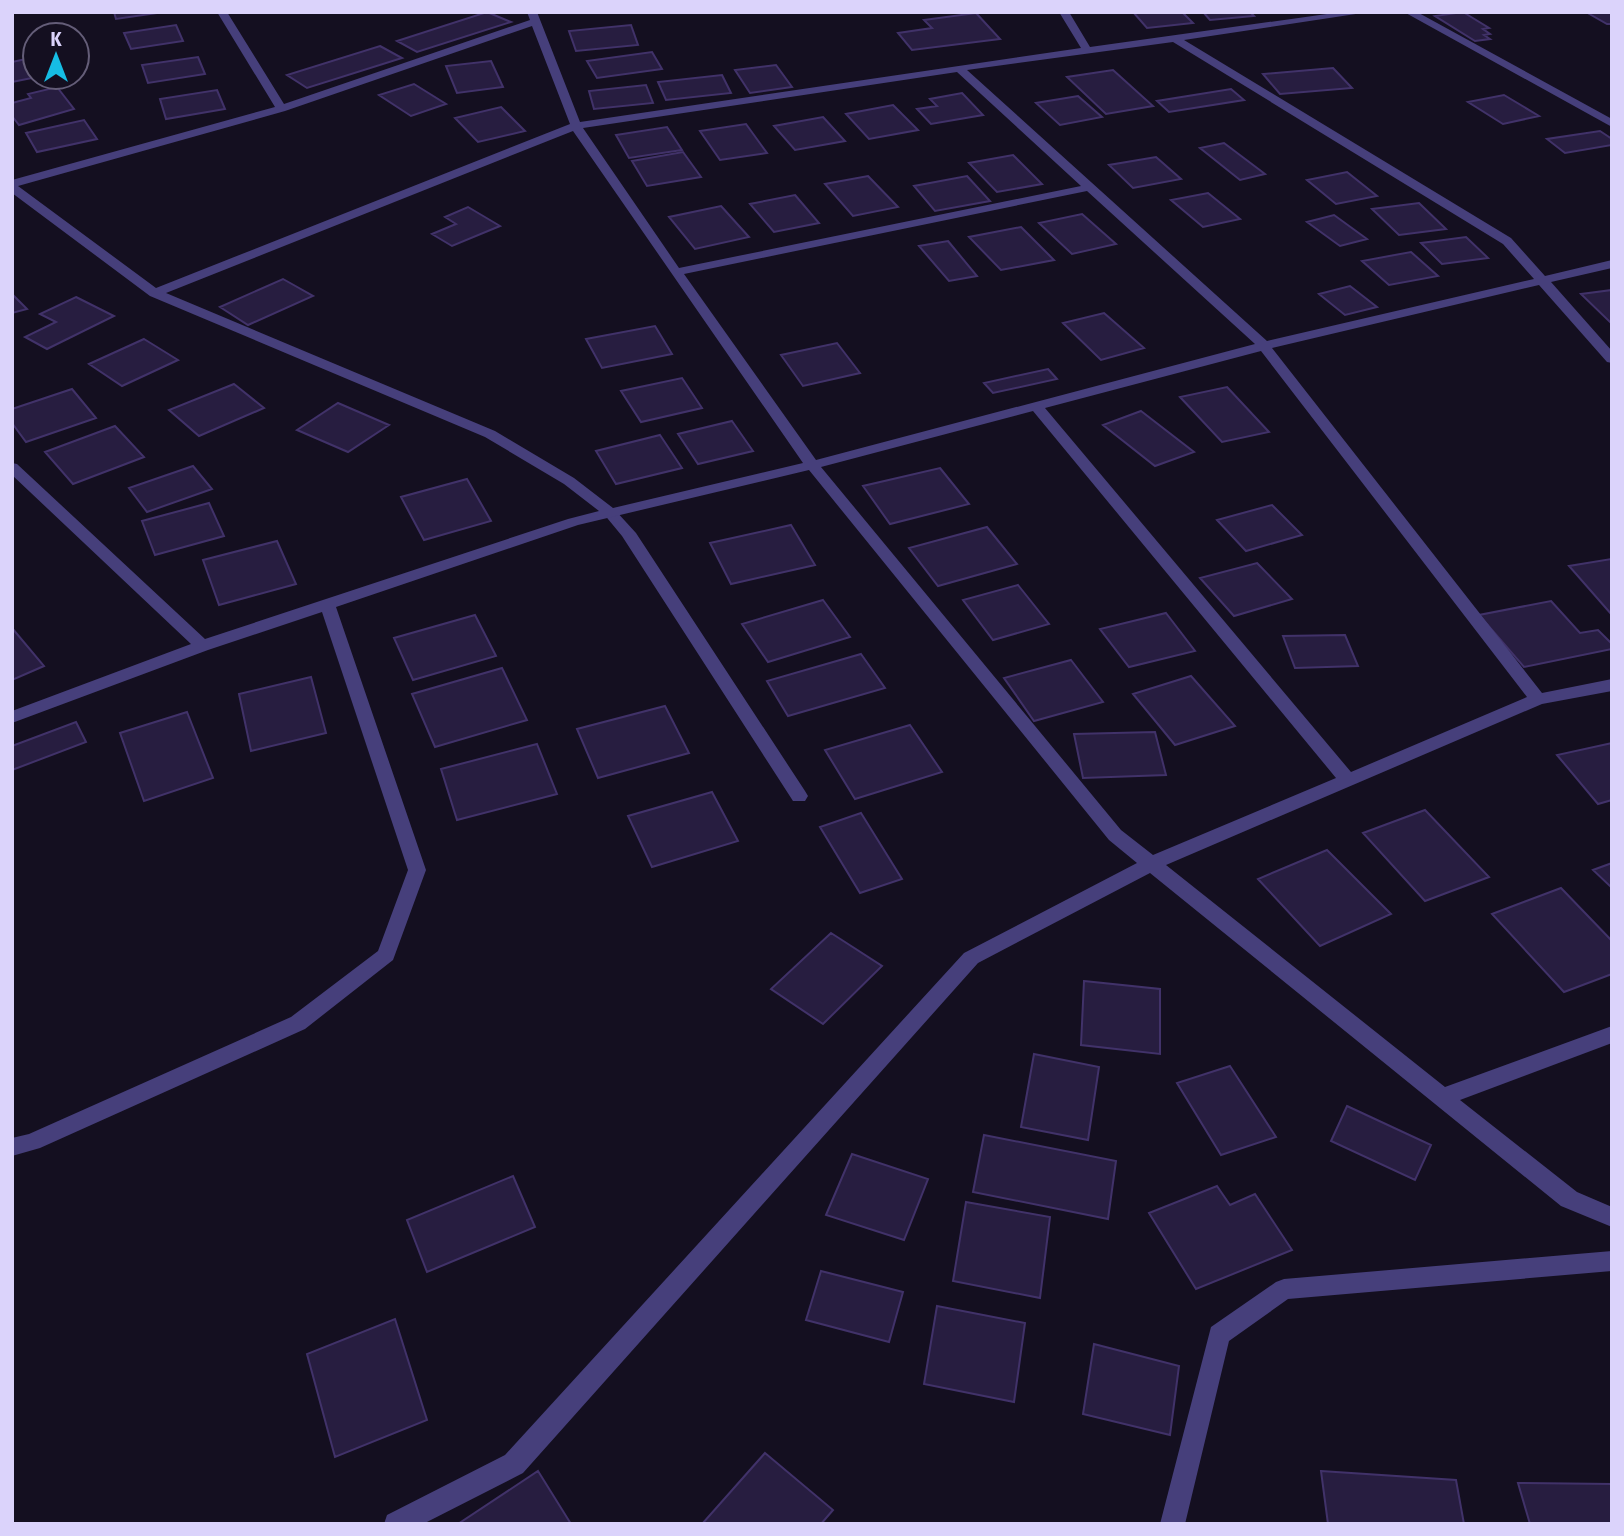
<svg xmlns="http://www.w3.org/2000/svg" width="1624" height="1536" font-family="'Fira Sans Condensed',sans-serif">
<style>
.building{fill:#271d40;stroke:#413269;stroke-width:2}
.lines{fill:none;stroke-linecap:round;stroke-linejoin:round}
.lane{fill:#463f7b;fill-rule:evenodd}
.street{fill:#463f7b;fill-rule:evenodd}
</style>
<rect width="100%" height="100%" fill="#140f20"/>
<path class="building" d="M114,12H164L116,19Z
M487,12L511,22L417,52L397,41Z
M1133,12H1182L1193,23L1147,28Z
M1203,12H1250L1254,16L1210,20Z
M1463,12L1489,28L1483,29L1490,34L1484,35L1490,39L1475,41L1435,16Z
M1586,12H1612V24H1607Z
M976,13L1000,39L912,50L898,33L932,28L924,20Z
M176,25L183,41L131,49L124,33Z
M631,25L638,45L576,51L569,31Z
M380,46L402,58L307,88L287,75Z
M652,52L662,69L597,78L587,61Z
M35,57L37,77L12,82V62Z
M198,57L205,74L148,83L142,65Z
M491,61L503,87L457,93L446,66Z
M776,65L792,87L750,93L735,70Z
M1333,68L1352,88L1280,94L1263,74Z
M1113,70L1153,106L1106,114L1067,77Z
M722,75L731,93L666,100L658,82Z
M414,84L446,104L411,116L379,95Z
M646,85L653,103L594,109L589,91Z
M57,87L74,109L19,125L12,116V103L31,98L28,94Z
M1231,89L1244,100L1169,112L1157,101Z
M217,90L225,109L166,119L160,99Z
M962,93L983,115L931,124L917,109L937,106L930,99Z
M1504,95L1539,116L1503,124L1468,102Z
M1078,96L1102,117L1060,125L1036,103Z
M893,105L918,130L869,139L846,114Z
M501,107L525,131L478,142L455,118Z
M823,117L845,141L795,150L774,126Z
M84,120L97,139L37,152L26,133Z
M746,124L767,153L720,160L700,131Z
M667,127L682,150L629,158L616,135Z
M1600,131L1612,139V145L1565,153L1547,139Z
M1224,143L1265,174L1240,180L1200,148Z
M683,152L701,177L647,186L632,161Z
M1013,155L1042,184L997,192L969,163Z
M1156,157L1181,179L1133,188L1109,165Z
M1347,172L1377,196L1336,204L1307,180Z
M868,176L898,207L853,216L825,184Z
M967,176L990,201L935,211L914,186Z
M1208,193L1240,219L1203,227L1171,200Z
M795,195L819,223L774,232L750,204Z
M1419,203L1446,229L1399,235L1372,209Z
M721,206L749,237L695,249L669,217Z
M468,207L500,226L452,246L432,234L456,224L445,217Z
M1082,214L1116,244L1072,254L1039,223Z
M1334,215L1367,239L1340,246L1307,222Z
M1021,227L1054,260L1001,270L969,237Z
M1466,237L1488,258L1442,264L1421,243Z
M948,241L977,276L949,281L919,246Z
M1411,252L1438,276L1389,285L1362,261Z
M283,279L313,296L248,325L220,307Z
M1350,286L1377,307L1345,315L1319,294Z
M1612,290V324L1581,294Z
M12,294L27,309L12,313Z
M76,297L114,316L47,349L25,337L56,322L40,314Z
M1104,313L1144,348L1101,360L1063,323Z
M655,326L672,354L602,368L586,339Z
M144,339L178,360L122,386L89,364Z
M837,343L860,373L803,386L781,355Z
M1048,369L1057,379L993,393L984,383Z
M682,378L702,408L641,422L621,391Z
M234,384L264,408L199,436L169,410Z
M1227,387L1269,432L1222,442L1180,397Z
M72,389L96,418L26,442L12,423V409Z
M338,403L389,425L348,452L297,430Z
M1141,411L1194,452L1155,466L1103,425Z
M732,421L753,451L698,464L678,434Z
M115,426L144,457L73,484L45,452Z
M660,435L682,468L616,484L596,451Z
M193,466L212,489L147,512L129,488Z
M940,468L969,504L890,524L863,486Z
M467,479L491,521L424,540L401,497Z
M209,503L224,536L155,555L142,521Z
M1272,505L1302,535L1246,551L1217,520Z
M791,525L815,565L731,584L710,543Z
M987,527L1017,564L938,586L909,548Z
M277,541L296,584L219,605L203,560Z
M1611,559L1612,561V615L1569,566Z
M1257,563L1292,599L1234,616L1200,578Z
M1018,585L1049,624L993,640L963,600Z
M823,600L850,637L768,662L742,624Z
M1551,601L1580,633L1598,630L1612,644V649L1524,667L1479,615Z
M1166,613L1195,651L1129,667L1100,629Z
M475,615L496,656L413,680L394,638Z
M12,628L44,666L12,680Z
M1345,635L1358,666L1295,668L1283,636Z
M861,654L885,688L788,716L767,681Z
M1071,660L1103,702L1034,721L1004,678Z
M502,668L527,720L435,747L412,694Z
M1191,676L1235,726L1175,745L1133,694Z
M311,677L326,733L251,751L239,694Z
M665,706L689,753L598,778L577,729Z
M187,712L213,778L144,801L120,733Z
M76,722L86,742L12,770V746Z
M910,725L942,772L855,799L825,750Z
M1155,732L1166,775L1083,778L1074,734Z
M1612,743V800L1598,804L1557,755Z
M537,744L557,794L457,820L441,769Z
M712,792L738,841L652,867L628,816Z
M1425,810L1489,877L1425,901L1363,833Z
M861,813L902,879L860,893L820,827Z
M1327,850L1391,914L1320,946L1258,879Z
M1612,863V888L1593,870Z
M1561,888L1612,941V974L1564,992L1492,914Z
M831,933L882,966L823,1024L771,989Z
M1084,981L1160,989V1054L1081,1045Z
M1034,1054L1099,1067L1088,1140L1021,1127Z
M1230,1066L1276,1137L1221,1155L1177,1083Z
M1347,1106L1431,1145L1415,1180L1331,1141Z
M984,1135L1116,1161L1108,1219L973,1192Z
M852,1154L928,1179L904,1240L826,1215Z
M513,1176L535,1227L427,1272L407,1220Z
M1217,1186L1230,1205L1255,1194L1292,1250L1196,1289L1149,1213Z
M966,1202L1050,1217L1040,1298L953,1281Z
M821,1271L903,1292L889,1342L806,1320Z
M937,1306L1025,1323L1014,1402L924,1384Z
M395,1319L427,1420L335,1457L307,1354Z
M1094,1344L1179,1366L1170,1435L1083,1414Z
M765,1453L833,1510L821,1524H702Z
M538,1471L571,1524H458Z
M1321,1471L1456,1480L1464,1524H1328Z
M1518,1483L1612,1484V1524H1530Z"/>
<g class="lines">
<path class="lane" d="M610,508L615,510L636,533L805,791L808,796L805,801H793L622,536L603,513Z"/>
<path class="street" d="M217,12H227L284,104L530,20L527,12H537L580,122L1081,48L1059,12H1069L1090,47L1341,12H1369L1184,40L1511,238L1545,276L1612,260V268L1551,282L1612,351V363L1607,362L1539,285L1272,348L1542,693L1612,679V691L1542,704L1166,865L1445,1087L1612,1026V1043L1460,1100L1577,1192L1612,1207V1227L1561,1206L1150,873L978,963L523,1473L423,1524H384L387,1515L505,1455L964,953L1137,863L1109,840L809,470L578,525L336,607L426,870L393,960L305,1029L40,1148L12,1156V1138L29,1134L291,1017L378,951L408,870L322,612L208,650L12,723V711L191,644L12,475V463L17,464L205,639L568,519L599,511L564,484L485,437L150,296L12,193V180L275,107ZM532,26L570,124L156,288L18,186L285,111ZM1173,42L1503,244L1534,279L1267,341L967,70ZM957,72L1081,186L679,268L583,128ZM573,131L803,463L613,508L574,478L495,431L166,293ZM1087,191L1255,344L816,460L684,274ZM1261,351L1527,697L1351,772L1045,408ZM1033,411L1336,778L1153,855L1121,830L821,467Z
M1404,12H1417L1612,119V127Z
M1612,1251V1271L1288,1299L1229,1341L1185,1524H1160L1211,1327L1276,1282L1284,1279Z"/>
</g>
<rect width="1624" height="1536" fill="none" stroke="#dbd3fb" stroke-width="28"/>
<g transform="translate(56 56)"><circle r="33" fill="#140f20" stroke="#645d78" stroke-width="2"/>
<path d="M0-5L12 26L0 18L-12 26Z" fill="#16bde4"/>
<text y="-10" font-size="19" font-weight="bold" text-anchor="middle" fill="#dbd3fb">K</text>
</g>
</svg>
